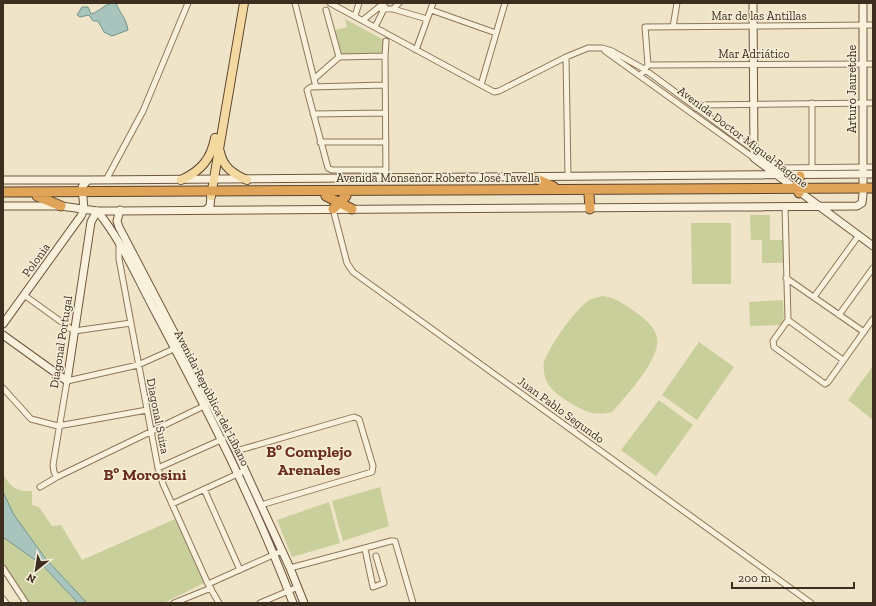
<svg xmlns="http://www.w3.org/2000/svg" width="876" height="606" font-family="'Zilla Slab',serif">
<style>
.green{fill:#c9cf9b}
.water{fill:#a9c4bc;stroke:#6f938a}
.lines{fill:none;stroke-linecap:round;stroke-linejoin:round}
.street-casing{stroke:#8d765c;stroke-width:7}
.secondary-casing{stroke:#6f573f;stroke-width:9}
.primary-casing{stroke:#5b4430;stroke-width:10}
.highway-casing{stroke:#5b4430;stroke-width:11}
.street{stroke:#faf1dc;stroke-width:5}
.secondary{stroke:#faf1dc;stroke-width:7}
.primary{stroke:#f3d9a0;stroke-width:8}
.highway{stroke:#e0a458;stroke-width:9}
.labels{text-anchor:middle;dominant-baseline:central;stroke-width:3;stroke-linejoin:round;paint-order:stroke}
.street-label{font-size:12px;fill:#3d2e20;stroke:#f7eed8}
.district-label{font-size:16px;font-weight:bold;fill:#6b2e1e;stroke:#f7eed8}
</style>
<rect width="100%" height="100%" fill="#f0e4c8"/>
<path class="green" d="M345,19L384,40L383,55L341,54L335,30L347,27Z
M750,215H770V240H783V263H762V240H751Z
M691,223H731V284H692Z
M603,296C617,298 627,306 638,314C646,320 655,327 657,338C661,359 625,397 612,412C595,416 586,412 572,404C562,398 548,389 545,377C544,373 543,365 544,362C550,345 574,311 589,300C593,298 598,297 603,296Z
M783,300L784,325L750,326L749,302Z
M699,342L734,367L697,420L662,395Z
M873,366V420L848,400Z
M659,400L693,425L656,476L621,450Z
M3,474C11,487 16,492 32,491V505L39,507L52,526L61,525L82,560L175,519L204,583L164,603H87L46,558L14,515L3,491Z
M380,487L389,526L343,541L332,501Z
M329,502L340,543L292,557L277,520Z
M3,537L42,566L78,603H29L3,564Z"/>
<path class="water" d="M116,3C120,14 126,17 128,30L112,36L104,32L98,21H93L89,15L80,17L77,15L82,7H88L91,14C102,11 103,3 116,3Z
M3,492L14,515L46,559L87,603H78L42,565L3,537Z"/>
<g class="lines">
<defs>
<path id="street" d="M295,3L316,87
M330,3L494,92L499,91L566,57L588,48H602L612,51L644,69L754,150
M378,8L393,9L427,19
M393,9L399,3
M326,10L339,57
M431,10L496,33
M355,16L359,3
M363,20L384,3
M375,27L385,7
M673,27L677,3
M386,41L385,56L386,179
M416,50L433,3
M605,51L754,158
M566,57L568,177
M648,65L645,27L873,25
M640,76L648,65L873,64
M315,78L339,57L385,56
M385,85L311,87L307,90L328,168L332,170H386
M481,85L505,3
M812,103V167
M696,108L700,105L873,103
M313,114L385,113
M320,142H386
M778,168L873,167
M106,180L143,111L188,3
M785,207L788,320L773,341L774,347L825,384L828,382L873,319
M333,209L347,263L353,272L811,603
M119,245V259L158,468L163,484L208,584L219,603
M786,278L864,332
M24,295L74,331L131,323
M814,297L859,235
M839,315L873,268
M788,320L843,360
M3,388L31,419L58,426L147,410
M236,451L354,417L359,419L373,466L372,472L261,505
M158,468L223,439
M57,477L54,472L53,465L67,381L138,365L176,348
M40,487L57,477L206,405
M204,489L240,570
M172,504L244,471
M365,549L373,587L384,583L376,556
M3,568L26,603
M290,568L391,541H395L413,603
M208,584L282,551
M3,599L6,603
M174,603L211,588
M260,603L298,587"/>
<path id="secondary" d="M753,3L754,158L873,246
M754,150L788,175
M3,180H88
M3,206H61L97,211H116L857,206L862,203L863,194V3
M120,210L117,221L119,227L236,451L290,568L304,603
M206,210L210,206L211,196
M97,211C121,239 138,280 156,313C206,407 255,503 293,603
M3,324L81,216L84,209L82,187L88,180L873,174
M3,335L67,381L91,222L97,211"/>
<path id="primary" d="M220,152C223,167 233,174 247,180
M181,180C201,171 211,159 215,138
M211,196L244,3"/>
<path id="highway" d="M535,178L554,187
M3,192L873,188
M799,193L797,185L800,176
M589,194L590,209
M37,196L61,206
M326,196L352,209
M333,209L346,196"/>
</defs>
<use href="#street" class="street-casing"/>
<use href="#secondary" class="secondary-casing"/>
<use href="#primary" class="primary-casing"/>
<use href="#highway" class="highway-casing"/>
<use href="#street" class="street"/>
<use href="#secondary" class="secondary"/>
<use href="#primary" class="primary"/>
<use href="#highway" class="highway"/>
</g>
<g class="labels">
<g class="street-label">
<text x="759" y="16">Mar de las Antillas</text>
<text x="754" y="54">Mar Adriático</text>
<text transform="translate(852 89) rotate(-90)">Arturo Jauretche</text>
<text transform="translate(743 137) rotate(37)">Avenida Doctor Miguel Ragone</text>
<text x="438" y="178">Avenida Monseñor Roberto José Tavella</text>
<text transform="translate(36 260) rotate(-54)">Polonia</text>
<text transform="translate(61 342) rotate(-81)">Diagonal Portugal</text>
<text transform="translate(212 398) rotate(63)">Avenida República del Líbano</text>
<text transform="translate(561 410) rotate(36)">Juan Pablo Segundo</text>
<text transform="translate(158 416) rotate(79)">Diagonal Suiza</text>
</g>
<g class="district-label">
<text x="309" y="451">Bº Complejo<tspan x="309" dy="18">Arenales</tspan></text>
<text x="145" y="474">Bº Morosini</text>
</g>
</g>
<rect width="876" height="606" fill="none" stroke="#3d2e20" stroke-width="8"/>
<g transform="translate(36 570) rotate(210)" stroke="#f7eed8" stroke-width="3" paint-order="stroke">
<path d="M0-3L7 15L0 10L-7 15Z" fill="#3d2e20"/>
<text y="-6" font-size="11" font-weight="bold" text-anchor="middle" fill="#3d2e20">N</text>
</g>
<path d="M732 582v6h122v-6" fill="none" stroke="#3d2e20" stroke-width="2"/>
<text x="738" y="582" font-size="12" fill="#3d2e20" stroke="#f7eed8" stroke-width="3" paint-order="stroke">200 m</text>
</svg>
